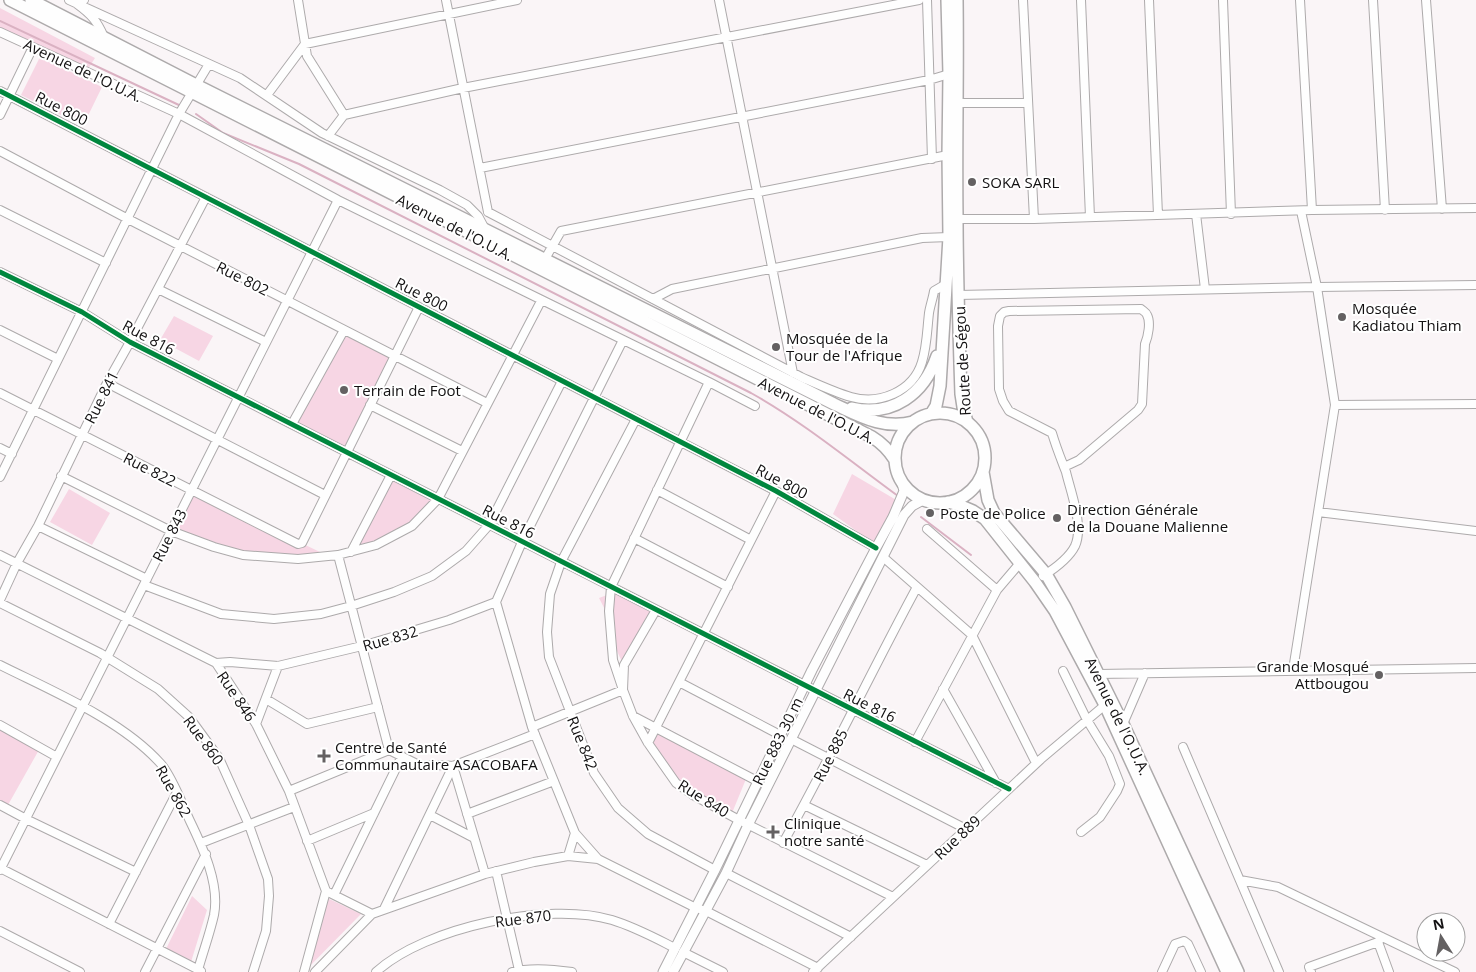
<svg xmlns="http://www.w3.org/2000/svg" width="1476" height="972" font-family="'Open Sans',sans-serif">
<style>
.green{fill:#f7d6e4}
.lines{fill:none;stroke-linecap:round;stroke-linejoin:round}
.stream{stroke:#dab1c2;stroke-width:2}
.minor-casing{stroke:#adaaab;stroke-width:10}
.major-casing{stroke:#adaaab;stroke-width:11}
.highway-casing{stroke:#adaaab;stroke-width:14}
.minor{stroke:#fefefe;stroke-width:8}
.major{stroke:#fefefe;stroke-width:9}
.highway{stroke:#fefefe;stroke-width:11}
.cycleway-casing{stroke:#fff;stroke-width:8}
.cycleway{stroke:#00873e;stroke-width:5}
.poi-dot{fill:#646162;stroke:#fff;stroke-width:2}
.labels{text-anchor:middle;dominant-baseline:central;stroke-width:4;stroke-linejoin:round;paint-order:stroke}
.street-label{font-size:15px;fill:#131112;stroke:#fff}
.poi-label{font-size:15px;fill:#131112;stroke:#fff;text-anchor:start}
</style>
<rect width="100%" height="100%" fill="#faf5f7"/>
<path class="green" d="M0,8L95,58L88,69L20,36L0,32Z
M40,57L102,87L83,126L21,95Z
M174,316L213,336L199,361L160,340Z
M345,333L391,357L346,448L295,424Z
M852,474L898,501L873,543L833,514Z
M393,476L436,497L410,525L373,544L345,553Z
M195,488L297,541L320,552L305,556L264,555L214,547L171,531Z
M69,489L110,513L92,545L50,522Z
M618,591L653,613L624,666L617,651L615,629L599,598Z
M0,729L40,748L8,805L0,801Z
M658,733L746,779L732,813L681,782L650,743Z
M192,896L207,910L191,962L166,949Z
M325,897L361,914L304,972Z"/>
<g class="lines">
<path class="stream" d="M0,21L181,106
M196,114L223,133L299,164L751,393C803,422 850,461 898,496
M921,517L971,555"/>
<defs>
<path id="minor" d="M69,0L240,78L322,133L440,190L467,205L478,216L485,229
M84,0L77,4C92,15 97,21 104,37
M298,0L307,56L344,115
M446,0L488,212
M719,0L793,373
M927,0L932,159
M1023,0L1034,219
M1081,0L1090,217
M1149,0L1158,215
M1223,0L1231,214
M1300,0L1312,210
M1373,0L1385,210
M1426,0L1442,209
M0,32L179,114L338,200L709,382L755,406
M0,91L776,491L876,548
M267,95L305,44L517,0
M957,103H1028
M0,115L33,47
M328,136L344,115L463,88L919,0
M0,151L128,219L487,403
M480,168L929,80L949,74
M0,210L106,263
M488,212L801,377C817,384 834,392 851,397C879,405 913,392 922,362C927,346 927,330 929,313C930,306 933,298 934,291L946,284
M1196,214L1205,289
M957,219H1034L1312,210L1476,208
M545,259L561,231L948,155
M0,272L82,312L130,342L1009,789
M158,289L266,342
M958,295L1317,287L1476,285
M653,299L672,289L922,238L949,237
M0,330L58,359
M709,382L611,587L609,611L613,660L623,690L633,716L648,743L676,783L693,795L739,820L893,897
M107,383L325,495
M0,393L298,544L302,543L419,307
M370,405L462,451
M1335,405L1476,404
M636,419L561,562L550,594L547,632L549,657L594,773L618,808L648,834L715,870
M292,424L344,330
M0,448L12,454
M61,476L171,531L214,547L243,555L298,559L338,555L376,545L412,526L438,499L541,301
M0,477L179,114L209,64
M657,490L751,540
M1318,512L1476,531
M38,526L147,579
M927,529L997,590
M634,538L728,587
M351,552L391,475
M0,555L216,663L256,724L289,791L326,891L372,914
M338,555L389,750
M883,557L972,635L1036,763
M1043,576C1054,569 1069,558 1075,546C1084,526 1071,493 1066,472C1061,459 1056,447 1052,433L1009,411L1003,401L999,389L998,326L1000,316L1004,312L1009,311L1141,309C1143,311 1146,312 1147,315C1151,322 1148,337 1145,344L1142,404L1138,410L1079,460L1064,467
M144,585L221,614L274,619L321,614L351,606L394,592L432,576L466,551L489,525L562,381
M0,600L17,563L38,526L107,383L130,342L206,197
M496,602L532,727L575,833L598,859
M0,603L100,653L158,689L189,717L219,758L249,825L268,879L269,896L266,931L253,972
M216,663L230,662L278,666L362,646L449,620L496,602L522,542L623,340
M0,665C52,691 122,720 161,764C173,778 182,804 190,821C203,848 220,884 214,915C210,933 203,952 198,970
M1293,670L1335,405L1317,287L1301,211
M1063,671L1087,720L1109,756L1120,784L1117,791L1100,817L1081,832
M1098,674L1476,668
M679,682L780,735
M943,689L996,783
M266,699L307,724L378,707
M633,716L757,781
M256,724L278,666
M1123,724L1145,673
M0,725L57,757
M532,727L623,690L624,665L656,610
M791,739L966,829
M915,742L997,590L1020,563
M648,743L776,491
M1183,747L1279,972
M453,766L485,874
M289,791L389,750L421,766L441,765L453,766L535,734
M0,805L26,819L136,872
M804,805L927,865
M467,814L554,781
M430,815L474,838
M307,841L374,813
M201,843L294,807
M783,843C830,759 871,672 917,587
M568,856L575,833
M0,868L201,971
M0,870L338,200
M496,871L519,970
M726,873L851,937
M1240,880L1278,887L1455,972
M334,895L402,756
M384,909L453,766
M109,924L177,792
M0,931L80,972
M1378,942L1389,972
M683,952L723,972
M145,972L206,854
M304,972L326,891
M315,972L372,914L485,874L534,862L568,856L598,859L696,908L706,911L818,968
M376,972C425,927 549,901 612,920C635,927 655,938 675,948
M512,972C531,967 552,969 572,972
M813,972L1041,759L1105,705
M1162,972L1175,944L1184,941L1188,944L1201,972
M1311,972L1309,967L1378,942L1382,937"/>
<path id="major" d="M663,972L715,870L812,670L876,548L893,517L904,491L902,483
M673,972L726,873L748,825L904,515L912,506L923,500"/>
<path id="highway" d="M10,0L872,437C882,443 888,449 895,460
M31,0L196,85L834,404C860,416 884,430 913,422
M957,0C958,72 956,144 957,216C957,275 959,335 961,394L963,407L967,422
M852,408C893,417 924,394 937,356
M895 458a45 45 0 1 1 90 0a45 45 0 1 1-90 0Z
M931,414L936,406L940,386L949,237L948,155L949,74L947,0
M983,472L988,500L994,513L1046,574L1065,607L1123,724L1238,972
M948,502L959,505L973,511L985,519L1035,582L1055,611L1105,705L1227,972"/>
</defs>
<use href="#minor" class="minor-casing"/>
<use href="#major" class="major-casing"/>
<use href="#highway" class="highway-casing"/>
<use href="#minor" class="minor"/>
<use href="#major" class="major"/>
<use href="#highway" class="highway"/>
<defs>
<path id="cycleway" d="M0,91L776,491L876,548
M0,272L82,312L130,342L1009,789"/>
</defs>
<use href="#cycleway" class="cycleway-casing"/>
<use href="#cycleway" class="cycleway"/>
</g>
<g class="poi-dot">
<circle cx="972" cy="182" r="5"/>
<circle cx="1342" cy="317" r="5"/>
<circle cx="776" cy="347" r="5"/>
<circle cx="344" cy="390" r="5"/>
<circle cx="930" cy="513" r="5"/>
<circle cx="1057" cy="518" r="5"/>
<circle cx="1379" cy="675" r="5"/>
<path d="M321.5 748.5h5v5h5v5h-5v5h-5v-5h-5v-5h5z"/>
<path d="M770.5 824.5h5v5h5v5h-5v5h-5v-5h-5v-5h5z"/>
</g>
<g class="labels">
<g class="street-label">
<text transform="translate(83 70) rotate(25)">Avenue de l'O.U.A.</text>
<text transform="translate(62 108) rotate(27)">Rue 800</text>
<text transform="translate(455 227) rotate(27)">Avenue de l'O.U.A.</text>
<text transform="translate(243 278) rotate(27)">Rue 802</text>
<text transform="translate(422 294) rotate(27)">Rue 800</text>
<text transform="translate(149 337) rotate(28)">Rue 816</text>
<text transform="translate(962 361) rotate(-93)">Route de Ségou</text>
<text transform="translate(101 397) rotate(-63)">Rue 841</text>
<text transform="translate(817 410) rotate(27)">Avenue de l'O.U.A.</text>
<text transform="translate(150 469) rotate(27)">Rue 822</text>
<text transform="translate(782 481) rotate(28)">Rue 800</text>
<text transform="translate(509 521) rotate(27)">Rue 816</text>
<text transform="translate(169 535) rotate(-63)">Rue 843</text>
<text transform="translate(390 638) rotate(-16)">Rue 832</text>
<text transform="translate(237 696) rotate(56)">Rue 846</text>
<text transform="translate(870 705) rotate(27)">Rue 816</text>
<text transform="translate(1118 716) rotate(64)">Avenue de l'O.U.A.</text>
<text transform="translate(204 740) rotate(54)">Rue 860</text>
<text transform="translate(777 741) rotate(-64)">Rue 883 30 m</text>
<text transform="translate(583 743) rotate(68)">Rue 842</text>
<text transform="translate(830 755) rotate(-63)">Rue 885</text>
<text transform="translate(174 791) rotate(61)">Rue 862</text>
<text transform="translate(704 798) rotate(32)">Rue 840</text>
<text transform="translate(957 837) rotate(-43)">Rue 889</text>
<text transform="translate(523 918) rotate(-7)">Rue 870</text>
</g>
<g class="poi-label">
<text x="982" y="182">SOKA SARL</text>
<text x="1352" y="308">Mosquée<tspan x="1352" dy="17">Kadiatou Thiam</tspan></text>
<text x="786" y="338">Mosquée de la<tspan x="786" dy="17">Tour de l'Afrique</tspan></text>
<text x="354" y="390">Terrain de Foot</text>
<text x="1067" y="509">Direction Générale<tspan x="1067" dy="17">de la Douane Malienne</tspan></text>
<text x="940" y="513">Poste de Police</text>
<text x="1369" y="666" text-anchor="end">Grande Mosqué<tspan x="1369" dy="17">Attbougou</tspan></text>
<text x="335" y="747">Centre de Santé<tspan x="335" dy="17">Communautaire ASACOBAFA</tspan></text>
<text x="784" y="823">Clinique<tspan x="784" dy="17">notre santé</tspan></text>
</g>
</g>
<g transform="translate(1441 937) rotate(349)"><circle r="24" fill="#ffffff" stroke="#a1a0a0"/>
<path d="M0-4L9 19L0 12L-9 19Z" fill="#646162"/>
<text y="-8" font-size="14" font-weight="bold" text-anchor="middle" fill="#131112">N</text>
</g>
</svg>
